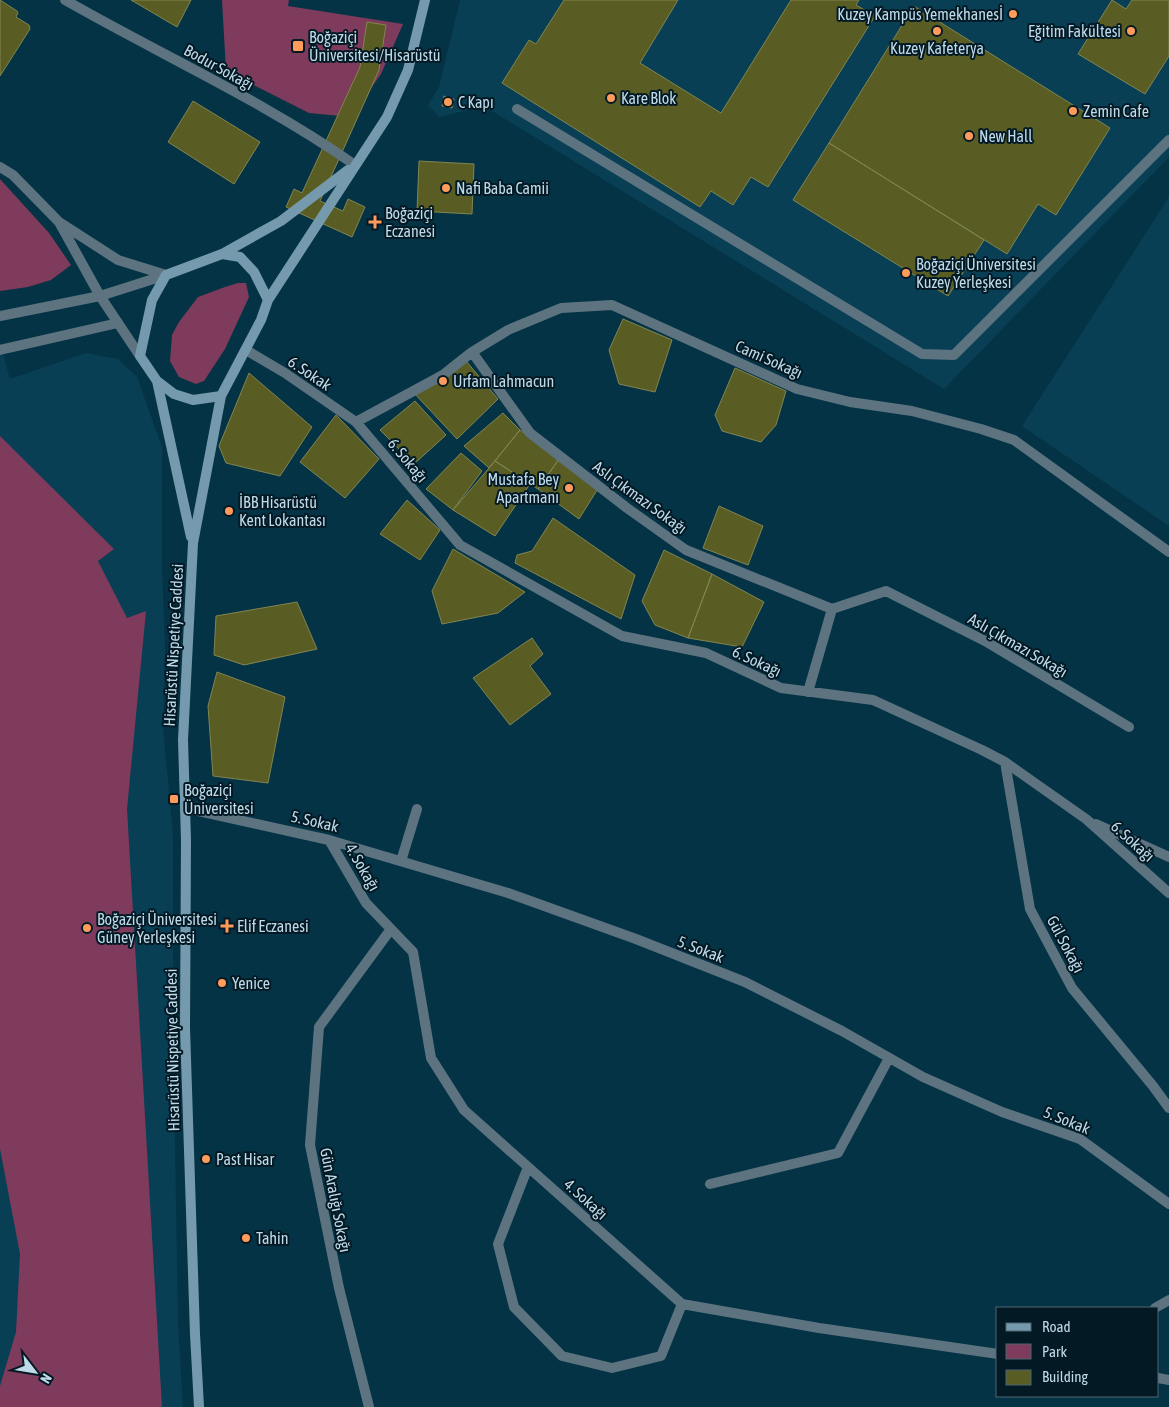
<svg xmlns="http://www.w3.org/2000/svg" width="1169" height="1407" font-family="'Asap Condensed',sans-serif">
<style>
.built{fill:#083f55}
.green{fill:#7e3b5b}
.building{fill:#5a5d23;stroke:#818551}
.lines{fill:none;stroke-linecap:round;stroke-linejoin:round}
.lane{stroke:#5d7480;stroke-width:10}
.street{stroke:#5d7480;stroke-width:10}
.secondary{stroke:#769aad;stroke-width:10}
.poi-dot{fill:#ff9b5b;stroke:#031924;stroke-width:2}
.labels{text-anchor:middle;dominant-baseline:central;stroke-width:4;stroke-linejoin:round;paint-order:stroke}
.poi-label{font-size:16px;fill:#bfdae9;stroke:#031924;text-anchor:start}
.street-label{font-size:16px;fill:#bfdae9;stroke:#031924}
</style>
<rect width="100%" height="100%" fill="#053346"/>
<path class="built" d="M460,0H1169V157L944,389L484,106L439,117L428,105L439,87Z
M1169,197V526L1022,426Z
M0,343L10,379L86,353L118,359L137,377L162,447V571L165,642L163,727L173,835V1020L178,1325L183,1407H0Z"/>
<path class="green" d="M222,0H289L288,6L403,24L381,74L351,117L309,113L226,71Z
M0,179L49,233L71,265L51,280L28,287L0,291Z
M238,283H246L249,297L225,349L204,381L196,384L179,377L170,361L172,335L179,322L198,297L225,287Z
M0,436L114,549L98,561L127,618L146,611L127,809L162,1407H0V1386L16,1332L20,1254L0,1149Z"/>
<path class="building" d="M0,0L17,11L18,13L16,17L29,25L30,29L0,76Z
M131,0H191L177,27Z
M564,0H678L640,63L721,113L791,0H859L856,5L875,16L768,187L751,177L733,205L711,191L700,207L502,83L529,40L536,44Z
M1112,0L1126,9L1132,0H1169V56L1145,94L1078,54Z
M914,6L1110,128L1056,215L1038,204L1007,254L829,143Z
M367,22L386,25L379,70L320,201L343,211L348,199L365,207L352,237L286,207L294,189L302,193L360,67Z
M444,96L454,99L452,108L442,106Z
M193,101L260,142L234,184L168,142Z
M829,143L984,240L948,296L793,200Z
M419,161L474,164L472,214L417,211Z
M623,319L672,340L655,392L619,384L609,350Z
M461,355L498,399L457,439L414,393Z
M735,368L786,391L776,425L761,442L722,431L715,415Z
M249,373L312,427L280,476L226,463L219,446Z
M415,401L446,435L414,464L380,430Z
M503,413L520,430L489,468L464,446Z
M336,415L379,459L345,498L300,462Z
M520,430L559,459L538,489L495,461Z
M461,453L482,471L453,510L426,489Z
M559,459L599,487L579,519L538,489Z
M495,461L530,484L495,536L453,510Z
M407,500L440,530L420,560L380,534Z
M719,506L763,526L748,565L703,548Z
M553,518L635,575L621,619L515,563L517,555L532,551Z
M453,549L525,592L498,613L442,624L432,591Z
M664,550L712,574L688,638L655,625L642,601Z
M712,574L764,602L742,647L688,638Z
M297,602L317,649L244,665L214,655L216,616Z
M532,638L543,654L530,666L551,694L510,725L473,678Z
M217,672L285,697L268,783L213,776L208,706Z"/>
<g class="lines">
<path class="lane" d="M517,109L922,354L954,355L1169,140
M0,316L100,296L166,275
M0,350L118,323"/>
<path class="street" d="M65,0C161,55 264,101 355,165
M0,167L13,175L59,222
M246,350L285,373L356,422L460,545L622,636L706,653L781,688L873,700L982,750L1005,762L1086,819L1169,893
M472,352L530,433L627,508L686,550L832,609L808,692
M140,356L100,296L59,222L118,260L166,275
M356,422L443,375L472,352L508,330L561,308L612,305L797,389L850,402L912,411L981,429L1014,440L1169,552
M832,609L886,591L985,641L1129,727
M1005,762L1030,909L1072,988L1153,1086L1169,1108
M185,808L329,840L508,893L636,939L745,982L842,1031L923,1077L1002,1112L1080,1139L1169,1204
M1096,824L1169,857
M329,840L366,903L413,952L431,1058L464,1110L682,1304L819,1328L998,1354
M401,861L417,809
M528,1167L498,1244L514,1307L562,1356L612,1368L661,1356L682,1304
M710,1184L838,1153L889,1058
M1155,1308L1169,1300
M1158,1378L1169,1380
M369,1407L339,1288L310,1145L319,1027L391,929"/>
<path class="secondary" d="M222,254L240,257L254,272L268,300
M157,381L174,394L193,400L221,396
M191,537L157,381L140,356L152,300L166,275L222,254L281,221L348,170
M199,1407L195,1334L185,1028L186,840L183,740L193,543L221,396L261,320L268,300L387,117L408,70L425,0"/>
</g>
<g class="poi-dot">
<circle cx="1013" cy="14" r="5"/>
<circle cx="937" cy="31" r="5"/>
<circle cx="1131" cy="31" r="5"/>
<rect x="292" y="40" width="12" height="12" rx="2.5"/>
<circle cx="611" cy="98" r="5"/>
<circle cx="448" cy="102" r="5"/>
<circle cx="1073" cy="111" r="5"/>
<circle cx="969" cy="136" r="5"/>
<circle cx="446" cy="188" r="5"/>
<path d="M372.5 214.5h5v5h5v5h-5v5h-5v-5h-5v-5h5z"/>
<circle cx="906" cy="273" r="5"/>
<circle cx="443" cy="381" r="5"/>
<circle cx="569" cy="488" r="5"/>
<circle cx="229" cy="511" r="5"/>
<rect x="169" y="794" width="10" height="10" rx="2.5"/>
<path d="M224.5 918.5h5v5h5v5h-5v5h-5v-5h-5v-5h5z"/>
<circle cx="87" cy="928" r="5"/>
<circle cx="222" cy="983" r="5"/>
<circle cx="206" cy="1159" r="5"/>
<circle cx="246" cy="1238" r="5"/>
</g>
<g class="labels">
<g class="poi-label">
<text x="1003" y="14" text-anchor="end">Kuzey Kampüs Yemekhanesİ</text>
<text x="1121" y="31" text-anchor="end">Eğitim Fakültesi</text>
<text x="309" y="37">Boğaziçi<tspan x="309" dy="18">Üniversitesi/Hisarüstü</tspan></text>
<text x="937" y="48" text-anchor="middle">Kuzey Kafeterya</text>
<text x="621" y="98">Kare Blok</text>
<text x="458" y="102">C Kapı</text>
<text x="1083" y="111">Zemin Cafe</text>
<text x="979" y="136">New Hall</text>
<text x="456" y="188">Nafi Baba Camii</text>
<text x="385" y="213">Boğaziçi<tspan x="385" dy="18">Eczanesi</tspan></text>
<text x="916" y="264">Boğaziçi Üniversitesi<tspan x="916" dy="18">Kuzey Yerleşkesi</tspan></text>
<text x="453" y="381">Urfam Lahmacun</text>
<text x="559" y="479" text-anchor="end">Mustafa Bey<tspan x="559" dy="18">Apartmanı</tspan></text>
<text x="239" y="502">İBB Hisarüstü<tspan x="239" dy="18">Kent Lokantası</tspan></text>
<text x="184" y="790">Boğaziçi<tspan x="184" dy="18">Üniversitesi</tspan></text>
<text x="97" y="919">Boğaziçi Üniversitesi<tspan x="97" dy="18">Güney Yerleşkesi</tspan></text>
<text x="237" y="926">Elif Eczanesi</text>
<text x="232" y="983">Yenice</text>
<text x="216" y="1159">Past Hisar</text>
<text x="256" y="1238">Tahin</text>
</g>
<g class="street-label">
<text transform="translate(219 67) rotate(29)">Bodur Sokağı</text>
<text transform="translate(769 359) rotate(24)">Cami Sokağı</text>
<text transform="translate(310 373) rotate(34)">6. Sokak</text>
<text transform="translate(408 460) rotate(50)">6. Sokağı</text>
<text transform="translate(640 497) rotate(36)">Aslı Çıkmazı Sokağı</text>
<text transform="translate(173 645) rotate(-87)">Hisarüstü Nispetiye Caddesi</text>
<text transform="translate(1018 645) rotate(30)">Aslı Çıkmazı Sokağı</text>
<text transform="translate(757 661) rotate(25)">6. Sokağı</text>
<text transform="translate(315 821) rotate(13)">5. Sokak</text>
<text transform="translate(1133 841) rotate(42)">6. Sokağı</text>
<text transform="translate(363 867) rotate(60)">4. Sokağı</text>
<text transform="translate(1066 944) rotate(62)">Gül Sokağı</text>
<text transform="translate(701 949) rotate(21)">5. Sokak</text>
<text transform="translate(172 1050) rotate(-91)">Hisarüstü Nispetiye Caddesi</text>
<text transform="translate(1067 1120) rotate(22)">5. Sokak</text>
<text transform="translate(586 1199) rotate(42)">4. Sokağı</text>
<text transform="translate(336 1200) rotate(79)">Gün Aralığı Sokağı</text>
</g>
</g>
<rect x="996" y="1307" width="162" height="90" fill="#031924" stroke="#4e6673"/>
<rect x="1006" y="1323" width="25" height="8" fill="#769aad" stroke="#4e6673"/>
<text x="1042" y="1332" font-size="15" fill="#bfdae9">Road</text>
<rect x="1006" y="1344" width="25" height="15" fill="#7e3b5b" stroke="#4e6673"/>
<text x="1042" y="1357" font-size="15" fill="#bfdae9">Park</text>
<rect x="1006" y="1370" width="25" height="15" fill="#5a5d23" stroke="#4e6673"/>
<text x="1042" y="1382" font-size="15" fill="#bfdae9">Building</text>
<g transform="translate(35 1372) rotate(121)" stroke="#031924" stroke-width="4" paint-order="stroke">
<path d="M0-4L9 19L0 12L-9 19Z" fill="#bfdae9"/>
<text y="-8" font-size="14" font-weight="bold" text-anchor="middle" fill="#bfdae9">N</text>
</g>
</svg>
